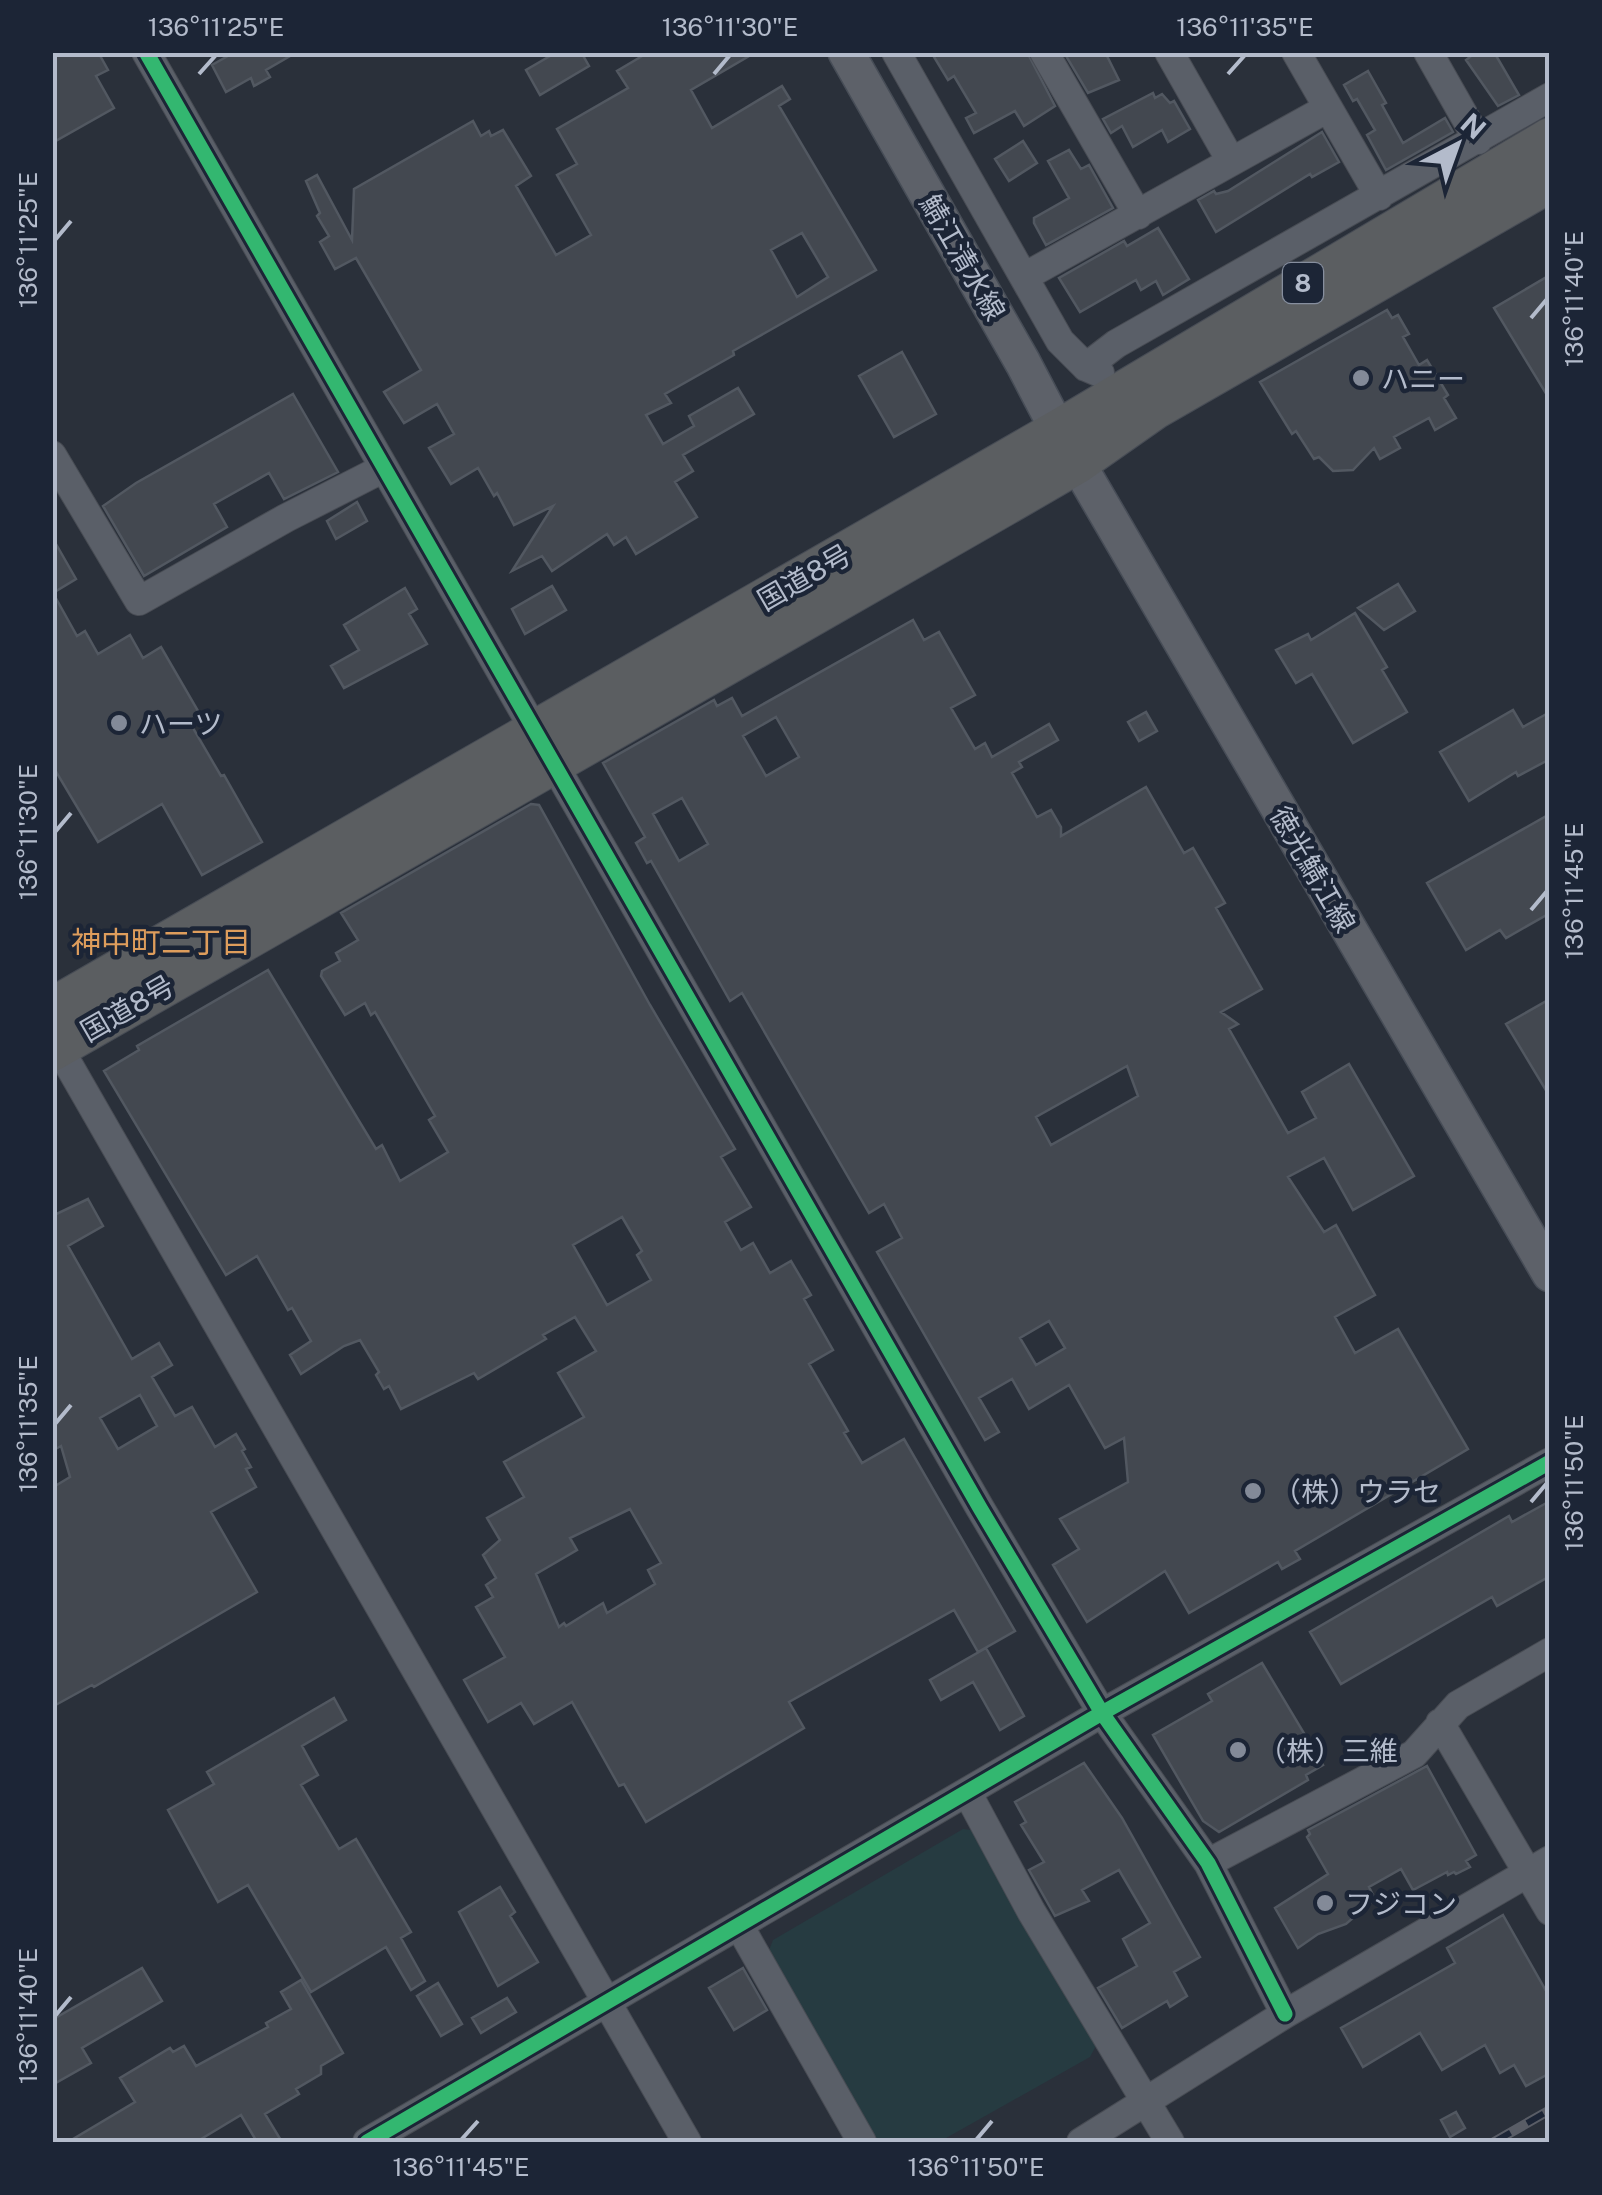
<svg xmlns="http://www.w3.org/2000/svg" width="1602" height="2195" font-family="'Public Sans','Noto Sans JP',sans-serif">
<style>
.green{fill:#263b41}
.building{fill:#434850;stroke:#525861;stroke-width:2.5;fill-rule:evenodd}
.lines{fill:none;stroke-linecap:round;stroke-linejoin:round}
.minor-casing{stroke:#484c54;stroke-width:30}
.major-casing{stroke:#474d57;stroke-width:38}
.highway-casing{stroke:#474c55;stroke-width:42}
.minor{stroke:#5a5f68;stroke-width:28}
.major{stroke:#5d6169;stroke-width:35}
.highway{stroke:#5b5e61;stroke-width:40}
.rail-casing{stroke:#595d66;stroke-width:10}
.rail{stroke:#1c2536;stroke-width:6;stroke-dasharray:19;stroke-linecap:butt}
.cycleway-casing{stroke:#1c2536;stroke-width:21}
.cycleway{stroke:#33b770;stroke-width:15}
.ticks{fill:none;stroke:#b3bbcb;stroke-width:4}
.poi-dot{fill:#838a98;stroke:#1c2536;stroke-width:4}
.labels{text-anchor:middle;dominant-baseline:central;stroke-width:9;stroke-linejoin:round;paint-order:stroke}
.shield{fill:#1c2536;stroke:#868e9e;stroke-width:2.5}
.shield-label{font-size:25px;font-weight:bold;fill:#b3bbcb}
.street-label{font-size:28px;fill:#b3bbcb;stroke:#1c2536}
.poi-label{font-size:28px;fill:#b3bbcb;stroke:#1c2536;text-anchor:start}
.neighbourhood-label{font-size:30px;fill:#de9d5c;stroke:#1c2536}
.neatline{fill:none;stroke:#b3bbcb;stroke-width:4}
.ticks-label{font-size:25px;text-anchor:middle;fill:#b3bbcb}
</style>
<rect width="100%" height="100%" fill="#2a303a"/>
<path class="green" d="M963,1829L980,1831L1099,2040L1090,2057L939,2142H877L768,1953L773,1940Z"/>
<path class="building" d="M62,52H98L108,70L96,76L114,108L52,143V58Z
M235,52H297L266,70L270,77L254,86L251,78L226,92L212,65Z
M557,52H581L589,66L540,95L526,70Z
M649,52H756L691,90L712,128L782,86L790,99L779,106L876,270L733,351L734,355L665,394L671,403L646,415L663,444L694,426L689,416L738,388L754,414L683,455L693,471L675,482L697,517L636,554L626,537L614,545L607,534L552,571L542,556L512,571L553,506L514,525L497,493L494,496L478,468L451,484L429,448L454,434L437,404L404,423L384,392L421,370L356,258L335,269L320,242L329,236L317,216L320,213L306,181L317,175L352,240L354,189L473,121L481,136L489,131L491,136L503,130L531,176L516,186L556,255L591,235L557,175L577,164L557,129L628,88L617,71ZM802,233L828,277L797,297L771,250Z
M931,52H1027L1055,106L1024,126L1015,111L974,133L966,118L976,113L954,76L948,80Z
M1072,52H1105L1119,80L1088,93L1066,56Z
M1467,52H1494L1519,95L1498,106L1466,60L1470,57Z
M1368,71L1386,103L1382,105L1403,143L1445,118L1453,132L1386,170L1367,135L1375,130L1357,99L1353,101L1344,85Z
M1153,93L1155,98L1162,94L1170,103L1174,101L1190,129L1168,142L1162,130L1133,147L1122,126L1111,133L1103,119Z
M1322,132L1339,162L1312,177L1310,174L1216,232L1198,200L1214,191L1216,194L1228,191Z
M1023,141L1037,163L1009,181L995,159Z
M1069,150L1081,169L1089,165L1113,208L1046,245L1034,223V218L1069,198L1048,161Z
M1158,228L1189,279L1163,295L1156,281L1141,290L1136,280L1080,312L1059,278L1124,241L1127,246Z
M1550,275V400L1494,308Z
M1387,310L1392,318L1398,315L1409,334L1403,337L1419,365L1427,360L1448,395L1444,398L1456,418L1435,430L1429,418L1394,437L1400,448L1380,459L1374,448L1353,470L1333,471L1319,457L1314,459L1296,431L1292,434L1260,382Z
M902,352L936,414L894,437L859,376Z
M293,394L338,472L284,499L269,473L214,504L227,527L144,576L103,506L136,483Z
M357,502L367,521L336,539L327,521Z
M52,537L76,579L53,593L77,636L85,631L98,654L130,635L143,658L161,647L201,716L190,723L221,776L224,775L262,842L202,875L162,804L98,842L52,765Z
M1398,584L1415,611L1384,630L1358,608Z
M552,586L566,610L525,634L512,609Z
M405,588L417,609L409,614L427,644L344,688L331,666L359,650L344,625Z
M1355,613L1387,667L1382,670L1407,712L1353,743L1312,674L1296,683L1276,650L1308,634L1311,640Z
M913,620L924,640L939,632L975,695L951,708L975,749L985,743L992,757L1049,724L1058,740L1019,762L1022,767L1012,773L1037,817L1051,810L1061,827V836L1146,787L1184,853L1193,848L1225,903L1216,908L1262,989L1221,1012L1238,1024L1229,1029L1288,1133L1316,1118L1302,1092L1349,1064L1414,1176L1353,1210L1324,1158L1288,1177L1324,1232L1336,1225L1375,1295L1335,1317L1355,1353L1398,1329L1468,1449L1295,1551L1300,1559L1282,1569L1278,1562L1189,1613L1165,1571L1087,1622L1053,1565L1079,1549L1060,1519L1128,1482L1124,1438L1105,1448L1069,1385L1029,1409L1012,1379L979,1398L999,1432L985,1440L877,1252L902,1238L884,1204L869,1213L742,993L730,1001L651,861L647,863L636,843L645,837L603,763L714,700L717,706L732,698L742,716ZM776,717L799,757L766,776L743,736ZM682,798L708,844L679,861L653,814ZM1127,1066L1138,1096L1051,1145L1036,1117ZM1049,1321L1065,1348L1036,1365L1020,1338Z
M1513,710L1523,727L1550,712V759L1518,776L1516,772L1469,801L1440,752Z
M1146,712L1157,731L1139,741L1128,722Z
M531,804L539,805L650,1005L735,1149L721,1157L751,1207L725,1222L741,1250L753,1243L770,1273L791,1261L811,1295L804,1299L833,1350L809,1364L848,1431L844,1433L862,1463L904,1439L1015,1631L978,1652L954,1610L789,1702L804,1728L646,1822L624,1784L619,1786L572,1702L534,1724L521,1703L488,1722L464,1680L505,1657L476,1607L493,1597L486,1585L496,1578L483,1555L500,1540L487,1518L524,1497L504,1462L584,1417L558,1373L596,1351L575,1317L543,1335L546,1339L478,1379L474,1373L401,1409L389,1386L384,1389L376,1375L379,1372L360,1340L344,1346L301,1374L290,1355L311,1341L292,1308L288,1310L257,1256L226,1275L104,1071L139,1050L137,1046L268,970L376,1149L382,1145L400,1181L448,1152L429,1120L435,1116L375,1012L371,1015L365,1003L345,1015L321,976L322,971L340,961L336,953L358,940L341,913ZM622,1217L642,1251L637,1255L651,1280L607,1305L573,1245ZM630,1509L661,1563L648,1570L655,1584L607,1613L603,1603L566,1626L564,1623L559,1627L536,1574L577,1550L570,1538Z
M1550,814V913L1506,938L1500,930L1466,950L1427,883Z
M1550,999V1097L1506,1024Z
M88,1199L103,1226L68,1246L132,1359L159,1343L172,1365L152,1377L175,1416L192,1407L215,1447L236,1434L245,1449L242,1451L251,1467L246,1469L256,1487L211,1512L257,1592L94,1687L92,1685L52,1707V1488L70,1477L61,1446L52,1451V1216ZM140,1395L157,1426L118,1449L100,1418Z
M1550,1501V1576L1497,1606L1492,1597L1341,1684L1310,1632L1509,1516L1512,1522Z
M986,1648L1024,1716L1000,1730L973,1682L941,1700L930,1680Z
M1262,1663L1323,1765L1306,1775L1308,1780L1219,1832L1203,1821L1153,1735L1212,1701L1208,1694Z
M334,1698L346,1720L302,1746L318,1775L301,1785L339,1849L356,1839L411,1932L401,1938L425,1981L411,1990L386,1947L311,1992L248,1885L218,1902L168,1810L214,1784L207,1772Z
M1084,1763L1122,1818L1200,1957L1174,1972L1187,1996L1170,2007L1167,2001L1122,2028L1098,1988L1137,1966L1123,1939L1150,1923L1119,1870L1082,1890L1089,1901L1055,1916L1029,1870L1044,1862L1021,1825L1026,1822L1015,1802Z
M1427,1766L1476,1855L1466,1861L1470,1867L1456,1874L1454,1872L1448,1875L1447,1872L1413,1890L1401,1869L1369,1887L1375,1899L1346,1924L1318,1934L1298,1948L1275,1908L1328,1874L1307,1837L1310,1834L1308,1830Z
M500,1887L515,1912L510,1916L538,1962L498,1986L459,1912Z
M1503,1915L1550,1998V2073L1526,2086L1514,2065L1500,2073L1485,2045L1442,2070L1420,2033L1363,2067L1341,2028L1455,1963L1447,1948Z
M142,1968L162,2001L82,2048L91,2063L52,2085V2020Z
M743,1968L767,2010L734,2030L709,1988Z
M301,1980L343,2053L321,2066V2074L296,2089L299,2094L265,2114L282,2142H257L241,2115L196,2142H68L135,2102L120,2078L170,2048L173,2052L184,2046L196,2066L268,2027L266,2023L291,2009L281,1992Z
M438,1983L462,2024L441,2036L417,1996Z
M507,1998L516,2012L481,2033L472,2018Z
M1456,2112L1465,2128L1450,2137L1441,2120Z"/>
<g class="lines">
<defs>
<path id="minor" d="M146,52L980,1508L1102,1713L1208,1863L1285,2014
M896,52L1060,341L1086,367L1100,373
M1044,52L1138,215
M1169,52L1231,161
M1296,52L1379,196
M1428,52L1478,140
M1024,277L1328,108
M1086,367L1116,344L1550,97
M52,455L139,601L286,518L384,468
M52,1036L687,2142
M1440,1723L1550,1911
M967,1792L1031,1911L1170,2142
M1208,1863L1414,1754L1458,1705L1550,1652
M740,1927L862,2142
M367,2142L1102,1713L1550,1462
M1081,2142L1285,2014L1550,1860"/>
<path id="major" d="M846,52L1023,363L1058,430L1550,1274"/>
<path id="highway" d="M52,1008L1058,430L1550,138
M52,1051L1016,499L1078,463L1155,409L1550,182"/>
</defs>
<use href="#minor" class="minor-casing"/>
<use href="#major" class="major-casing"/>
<use href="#highway" class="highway-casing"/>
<use href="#minor" class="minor"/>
<use href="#major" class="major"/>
<use href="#highway" class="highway"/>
<defs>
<path id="rail" d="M1494,2142L1550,2110"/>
</defs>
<use href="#rail" class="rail-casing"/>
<use href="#rail" class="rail"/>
<defs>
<path id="cycleway" d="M146,52L980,1508L1102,1713L1208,1863L1285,2014
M367,2142L1102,1713L1550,1462"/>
</defs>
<use href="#cycleway" class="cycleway-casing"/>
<use href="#cycleway" class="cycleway"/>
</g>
<path class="ticks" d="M199,74L216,55M714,74L730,55M1228,74L1245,55M55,240L71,221M1531,318L1547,299M55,832L71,813M1531,910L1547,891M55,1424L71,1405M1531,1502L1547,1483M55,2016L71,1997M461,2140L478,2121M976,2140L992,2121"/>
<g class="poi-dot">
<circle cx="1361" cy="378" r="10"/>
<circle cx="119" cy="723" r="10"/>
<circle cx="1253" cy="1491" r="10"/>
<circle cx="1238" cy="1750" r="10"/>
<circle cx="1325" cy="1903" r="10"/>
</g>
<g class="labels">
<rect class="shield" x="1283" y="263" width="40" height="40" rx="8"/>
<g class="shield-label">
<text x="1303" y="283">8</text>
</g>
<g class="street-label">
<text transform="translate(963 257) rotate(60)">鯖江清水線</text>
<text transform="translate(804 577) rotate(-30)">国道8号</text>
<text transform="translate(1313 869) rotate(60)">徳光鯖江線</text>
<text transform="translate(127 1008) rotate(-30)">国道8号</text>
</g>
<g class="poi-label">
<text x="1381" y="378">ハニー</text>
<text x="139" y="723">ハーツ</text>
<text x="1273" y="1491">（株）ウラセ</text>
<text x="1258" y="1750">（株）三維</text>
<text x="1345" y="1903">フジコン</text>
</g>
<g class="neighbourhood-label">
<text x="161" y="942">神中町二丁目</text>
</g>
</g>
<rect width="1602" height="2195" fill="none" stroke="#1c2536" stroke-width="110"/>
<g transform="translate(1457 145) rotate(41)" stroke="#1c2536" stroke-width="8" paint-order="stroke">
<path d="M0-8L18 38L0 25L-18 38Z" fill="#b3bbcb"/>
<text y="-15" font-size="28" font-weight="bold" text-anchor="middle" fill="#b3bbcb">N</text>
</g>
<rect x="55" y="55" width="1492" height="2085" class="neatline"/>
<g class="ticks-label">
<text x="216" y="36">136°11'25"E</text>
<text x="730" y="36">136°11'30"E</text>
<text x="1245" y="36">136°11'35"E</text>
<text transform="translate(28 240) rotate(-90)" y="9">136°11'25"E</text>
<text transform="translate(1574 299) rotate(-90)" y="9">136°11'40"E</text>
<text transform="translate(28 832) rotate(-90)" y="9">136°11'30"E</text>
<text transform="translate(1574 891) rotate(-90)" y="9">136°11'45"E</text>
<text transform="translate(28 1424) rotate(-90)" y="9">136°11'35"E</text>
<text transform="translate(1574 1483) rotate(-90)" y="9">136°11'50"E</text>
<text transform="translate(28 2016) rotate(-90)" y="9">136°11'40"E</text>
<text x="461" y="2176">136°11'45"E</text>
<text x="976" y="2176">136°11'50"E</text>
</g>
</svg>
